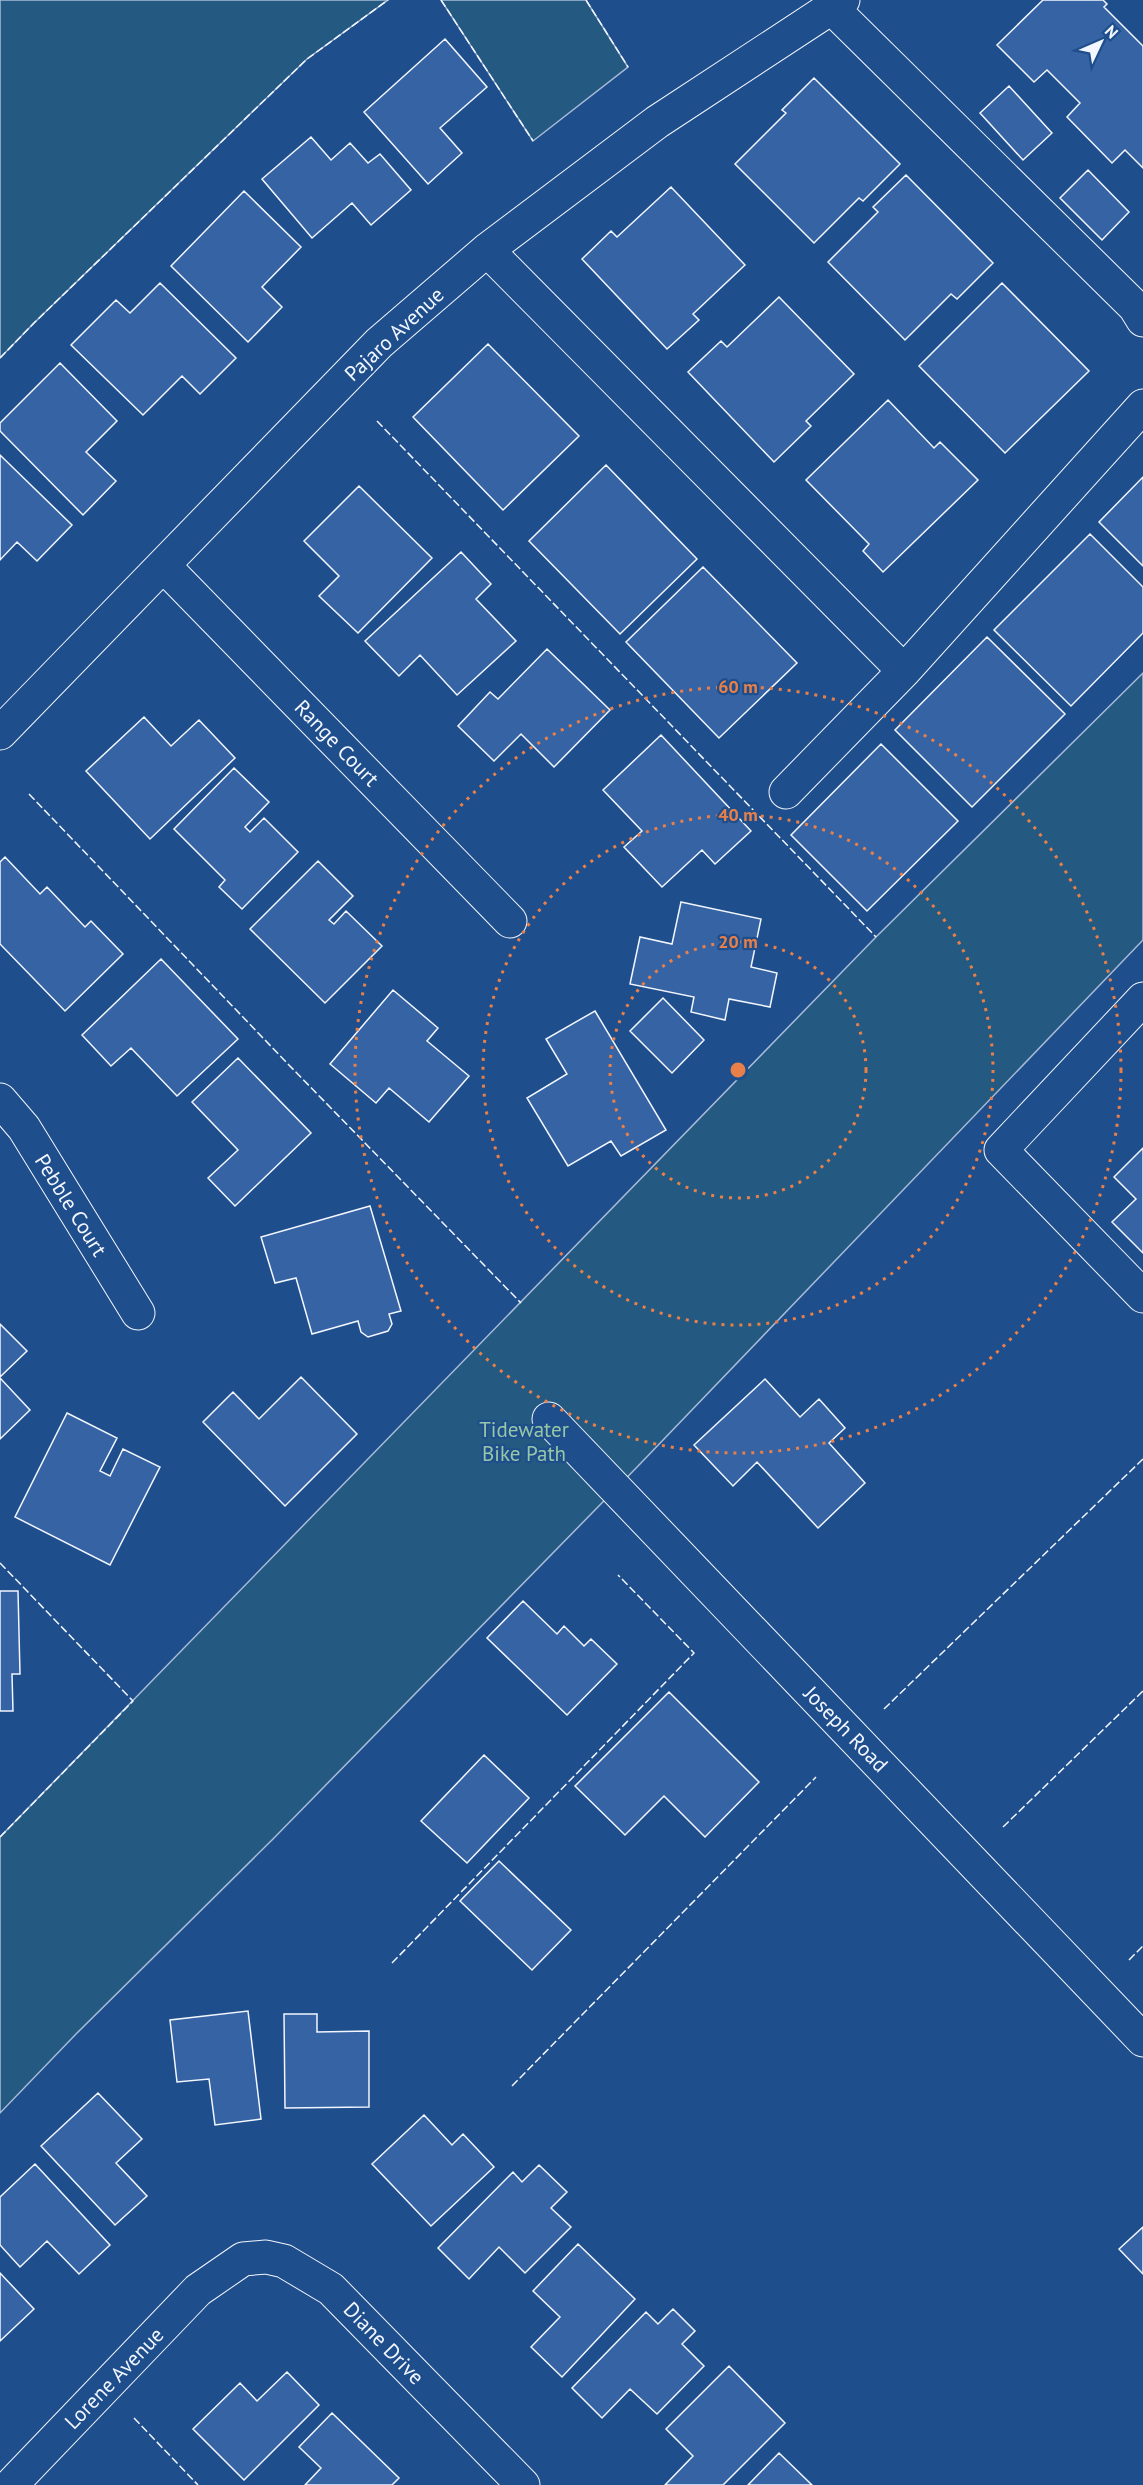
<svg xmlns="http://www.w3.org/2000/svg" width="1143" height="2485" font-family="'PT Sans',sans-serif">
<style>
.green{fill:#245a82;stroke:#a8bbd7;stroke-width:1.5}
.building{fill:#3563a3;stroke:#f2f6ff;stroke-width:1.5}
.lines{fill:none;stroke-linecap:round;stroke-linejoin:round}
.minor-casing{stroke:#f2f6ff;stroke-width:35}
.minor{stroke:#1f4e8c;stroke-width:33}
.fence{stroke:#f2f6ff;stroke-width:1.5;stroke-dasharray:8 3;stroke-linecap:butt}
.ring{fill:none;stroke:#ea8049;stroke-width:3;stroke-dasharray:3 6}
.labels{text-anchor:middle;dominant-baseline:central;stroke-width:4.5;stroke-linejoin:round;paint-order:stroke}
.street-label{font-size:21px;fill:#f2f6ff;stroke:#1f4e8c}
.park-label{font-size:21px;fill:#97c8a6;stroke:#1f4e8c}
.centre{fill:#ea8049;stroke:#1f4e8c;stroke-width:3}
.ring-label{font-size:18px;text-anchor:middle;font-weight:bold;fill:#ea8049;stroke:#1f4e8c;stroke-width:4.5;stroke-linejoin:round;paint-order:stroke}
</style>
<rect width="100%" height="100%" fill="#1f4e8c"/>
<path class="green" d="M0,0H388L307,59L34,323L0,358Z
M441,0H586L628,67L533,141Z
M1143,673V940L640,1464L273,1839L76,2034L0,2113V1837L876,937Z"/>
<path class="building" d="M1043,0H1103L1107,4L1104,7L1143,46V168L1125,150L1112,163L1067,117L1080,103L1047,70L1034,82L997,45Z
M445,39L487,87L440,128L462,153L428,184L364,112Z
M814,78L900,164L863,201L859,198L814,243L735,164L786,113L782,110Z
M1009,86L1052,133L1023,160L980,113Z
M311,137L331,160L350,143L368,163L380,154L411,190L371,225L352,203L312,238L262,179Z
M1088,170L1129,212L1102,240L1060,198Z
M906,175L993,263L957,299L951,294L905,340L828,262L878,212L873,207Z
M671,187L745,265L693,314L699,320L667,349L582,259L611,231L617,237Z
M244,191L301,247L262,287L282,307L248,342L171,266Z
M160,283L236,358L200,394L182,376L143,415L71,345L116,300L130,313Z
M1002,283L1089,371L1005,453L919,366Z
M779,297L854,374L806,421L811,426L774,462L688,372L721,341L727,347Z
M488,344L579,436L503,510L413,417Z
M60,363L117,421L86,452L116,481L83,515L0,431V423Z
M888,400L934,448L940,442L978,480L883,572L863,551L869,544L806,480Z
M0,455L72,525L37,561L17,542L0,560Z
M606,465L697,559L620,634L529,541Z
M1143,477V566L1099,522Z
M359,486L432,558L358,633L319,596L339,576L304,541Z
M1090,534L1143,587V633L1071,706L994,630Z
M461,552L491,584L476,599L516,641L457,695L420,655L399,676L365,641Z
M703,567L797,663L719,738L626,642Z
M987,637L1065,714L972,807L895,730Z
M547,649L610,710L554,767L521,734L494,761L458,726L490,692L498,699Z
M144,717L171,746L199,720L235,758L150,839L86,771Z
M661,735L751,831L715,864L702,850L662,887L624,847L642,831L603,790Z
M881,744L958,821L867,911L791,835Z
M234,768L269,802L245,827L250,832L264,818L298,852L242,909L219,887L225,880L174,829Z
M5,857L40,894L47,887L85,927L91,921L123,954L65,1011L0,944V862Z
M318,861L353,896L329,920L334,924L346,911L382,946L325,1003L250,929Z
M681,902L761,919L751,967L777,973L770,1007L729,999L725,1020L691,1012L694,997L630,984L640,937L672,944Z
M161,959L238,1039L177,1096L131,1048L111,1066L82,1035Z
M393,990L438,1028L427,1041L469,1076L429,1122L389,1088L376,1103L330,1064Z
M663,998L704,1040L672,1073L630,1031Z
M595,1011L666,1130L621,1156L611,1141L568,1166L527,1098L567,1074L546,1039Z
M238,1058L311,1133L235,1206L208,1178L238,1150L192,1102Z
M1143,1148V1253L1112,1222L1136,1199L1114,1177Z
M370,1206L401,1311L389,1314L392,1324L388,1331L368,1337L361,1332L358,1321L312,1334L296,1278L275,1283L261,1237Z
M0,1324L27,1351L0,1377Z
M301,1377L357,1434L285,1506L203,1422L233,1392L259,1419Z
M0,1378L30,1410L0,1439Z
M765,1379L800,1417L819,1399L845,1428L829,1443L865,1483L818,1528L757,1462L733,1486L694,1445Z
M67,1413L117,1438L100,1471L110,1476L123,1449L160,1467L110,1565L15,1517Z
M0,1591H18L20,1674H12L13,1711H0Z
M523,1601L557,1634L564,1626L584,1646L591,1639L617,1664L567,1715L487,1638Z
M669,1692L759,1782L705,1837L664,1796L625,1835L575,1786Z
M484,1755L529,1798L467,1863L421,1821Z
M499,1861L571,1930L532,1970L460,1901Z
M248,2011L261,2119L215,2125L209,2079L177,2082L170,2020Z
M284,2014H317V2032L369,2031V2107L285,2108Z
M98,2093L142,2139L116,2163L147,2196L115,2225L41,2146Z
M424,2115L452,2145L463,2134L494,2167L431,2226L372,2164Z
M35,2164L110,2245L79,2274L47,2241L20,2267L0,2245V2197Z
M539,2165L567,2192L551,2208L571,2227L525,2273L499,2247L469,2279L438,2248L513,2172L522,2182Z
M1143,2227V2274L1119,2249Z
M578,2244L635,2299L562,2377L531,2347L560,2317L533,2291Z
M0,2273L34,2309L0,2341Z
M673,2309L695,2331L682,2344L704,2366L657,2414L630,2389L602,2418L572,2388L646,2312L658,2324Z
M729,2366L785,2423L723,2485H665L693,2456L666,2429Z
M287,2372L319,2405L244,2480L193,2429L240,2383L257,2401Z
M332,2413L399,2478L392,2485H305L321,2468L299,2447Z
M779,2453L812,2485H748Z"/>
<g class="lines">
<defs>
<path id="minor" d="M831,7L1135,307L1143,320
M487,250L904,671
M164,566L510,921
M0,733L379,343L487,250L657,122L843,0
M786,792L904,671L1143,406
M1143,999L1001,1150L1143,1296
M0,1100L24,1128L138,1313
M549,1419L1143,2040
M11,2485L198,2290L243,2259L266,2257L284,2261L331,2289L523,2485"/>
</defs>
<use href="#minor" class="minor-casing"/>
<use href="#minor" class="minor"/>
<path class="fence" d="M441,0L533,141
M586,0L628,67
M0,358L34,323L307,59L388,0
M377,421L876,937
M29,794L287,1063L521,1303
M0,1563L133,1701L0,1837
M884,1709L1143,1459
M1003,1827L1143,1691
M1129,1960L1143,1946
M392,1963L694,1653L618,1575
M512,2086L816,1777
M134,2418L198,2485"/>
</g>
<g class="ring">
<circle cx="738" cy="1070" r="128"/>
<circle cx="738" cy="1070" r="255"/>
<circle cx="738" cy="1070" r="383"/>
</g>
<g class="labels">
<g class="street-label">
<text transform="translate(394 334) rotate(-43)">Pajaro Avenue</text>
<text transform="translate(337 743) rotate(46)">Range Court</text>
<text transform="translate(71 1205) rotate(58)">Pebble Court</text>
<text transform="translate(846 1729) rotate(46)">Joseph Road</text>
<text transform="translate(384 2343) rotate(46)">Diane Drive</text>
<text transform="translate(114 2378) rotate(-46)">Lorene Avenue</text>
</g>
<g class="park-label">
<text x="524" y="1429">Tidewater<tspan x="524" dy="24">Bike Path</tspan></text>
</g>
</g>
<circle cx="738" cy="1070" r="9" class="centre"/>
<g class="ring-label">
<text x="738" y="693">60 m</text>
<text x="738" y="821">40 m</text>
<text x="738" y="948">20 m</text>
</g>
<g transform="translate(1101 42) rotate(46)" stroke="#1f4e8c" stroke-width="4.5" paint-order="stroke">
<path d="M0-4.5L10 22L0 15L-10 22Z" fill="#f2f6ff"/>
<text y="-9" font-size="16" font-weight="bold" text-anchor="middle" fill="#f2f6ff">N</text>
</g>
</svg>
